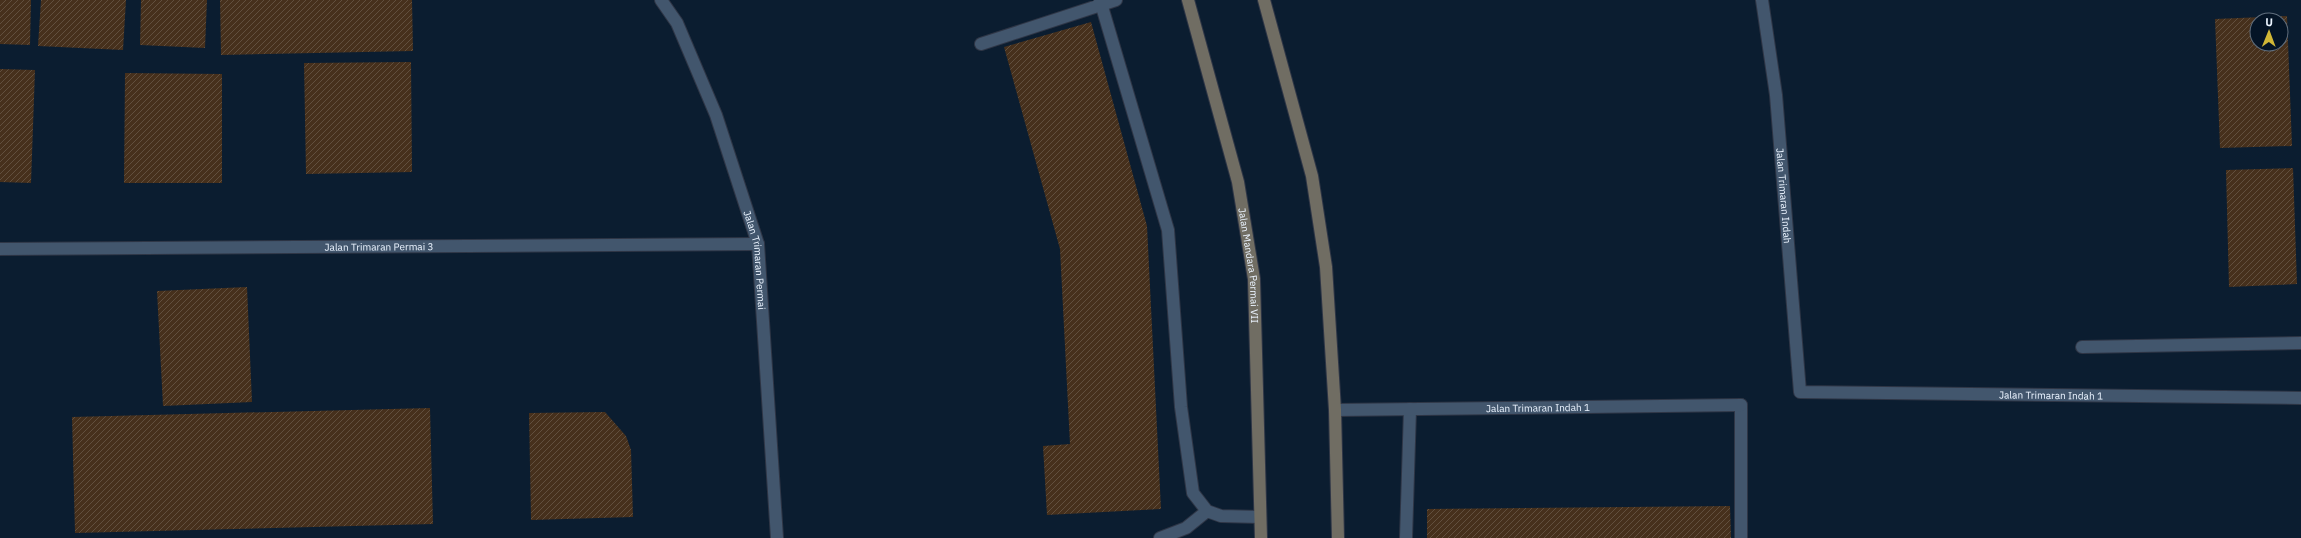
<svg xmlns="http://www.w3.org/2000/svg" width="2301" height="538" font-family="'IBM Plex Sans',sans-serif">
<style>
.building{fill:url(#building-hatch);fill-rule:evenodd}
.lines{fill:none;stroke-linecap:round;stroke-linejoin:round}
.lane-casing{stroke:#2f3646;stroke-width:14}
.street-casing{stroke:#2f3646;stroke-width:14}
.secondary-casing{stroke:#2f3646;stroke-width:14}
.lane{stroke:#42566d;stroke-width:12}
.street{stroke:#42566d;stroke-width:12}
.secondary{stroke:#706d63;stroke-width:12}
.labels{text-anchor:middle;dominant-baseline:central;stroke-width:4;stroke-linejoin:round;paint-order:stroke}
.street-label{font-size:10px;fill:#ebf4ff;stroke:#041426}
</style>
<defs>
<pattern id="building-hatch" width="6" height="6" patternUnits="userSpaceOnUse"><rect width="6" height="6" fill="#46301c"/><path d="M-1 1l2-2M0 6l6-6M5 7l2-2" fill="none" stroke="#614f3e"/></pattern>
</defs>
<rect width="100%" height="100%" fill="#0b1d30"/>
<path class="building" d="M0,0H31L30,45L0,44Z
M41,0H126L123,50L38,46Z
M141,0H207L205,48L140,45Z
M220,0H412L413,51L221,55Z
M2287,16L2292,146L2220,148L2215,19ZM2257,20H2281V44H2257Z
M1091,22L1147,226L1161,509L1047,515L1043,446L1070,444L1060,249L1004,47Z
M411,62L412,172L306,174L304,63Z
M0,69L35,70L31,183L0,182Z
M125,73L222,74V183H124Z
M2293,168L2297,284L2229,287L2226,170Z
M247,287L252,402L163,406L157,291Z
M430,408L433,524L75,533L72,417Z
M605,412L626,436L631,450L633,517L531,520L529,413Z
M1730,506L1731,538H1427V509Z"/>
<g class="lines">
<defs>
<path id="lane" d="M1100,0L1168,230L1181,407L1193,493L1207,511L1221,516L1260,517
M981,44L1116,0
M1741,405V538
M1160,538L1186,528L1207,511
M1406,538L1410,409"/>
<g id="street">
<path id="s1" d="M661,0L677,23L716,115L758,244L777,538"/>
<path id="s2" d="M1762,0L1776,95L1800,392L2301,398"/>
<path id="s3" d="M0,249L758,244"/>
<path d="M2082,347L2301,343"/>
<path id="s4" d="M1335,410L1741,405"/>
</g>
<g id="secondary">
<path id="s5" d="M1188,0L1238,182L1254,279L1261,538"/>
<path d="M1264,0L1312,176L1326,267L1335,410L1338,538"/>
</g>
</defs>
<use href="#lane" class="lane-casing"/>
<use href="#street" class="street-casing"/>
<use href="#secondary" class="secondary-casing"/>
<use href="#lane" class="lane"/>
<use href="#street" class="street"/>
<use href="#secondary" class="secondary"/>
</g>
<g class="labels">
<g class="street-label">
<text stroke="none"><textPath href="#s2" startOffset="197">Jalan Trimaran Indah</textPath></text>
<text stroke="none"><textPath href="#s3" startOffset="379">Jalan Trimaran Permai 3</textPath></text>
<text stroke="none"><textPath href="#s1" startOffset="279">Jalan Trimaran Permai</textPath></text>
<text stroke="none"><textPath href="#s5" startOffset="273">Jalan Mandara Permai VII</textPath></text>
<text stroke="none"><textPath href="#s2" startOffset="645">Jalan Trimaran Indah 1</textPath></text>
<text stroke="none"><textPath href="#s4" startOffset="203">Jalan Trimaran Indah 1</textPath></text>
</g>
</g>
<g transform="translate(2269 32) rotate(1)"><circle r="19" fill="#041426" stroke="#606e7d"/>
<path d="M0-3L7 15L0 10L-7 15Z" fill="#d1b736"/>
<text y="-6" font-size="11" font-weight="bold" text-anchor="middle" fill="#ebf4ff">U</text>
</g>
</svg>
